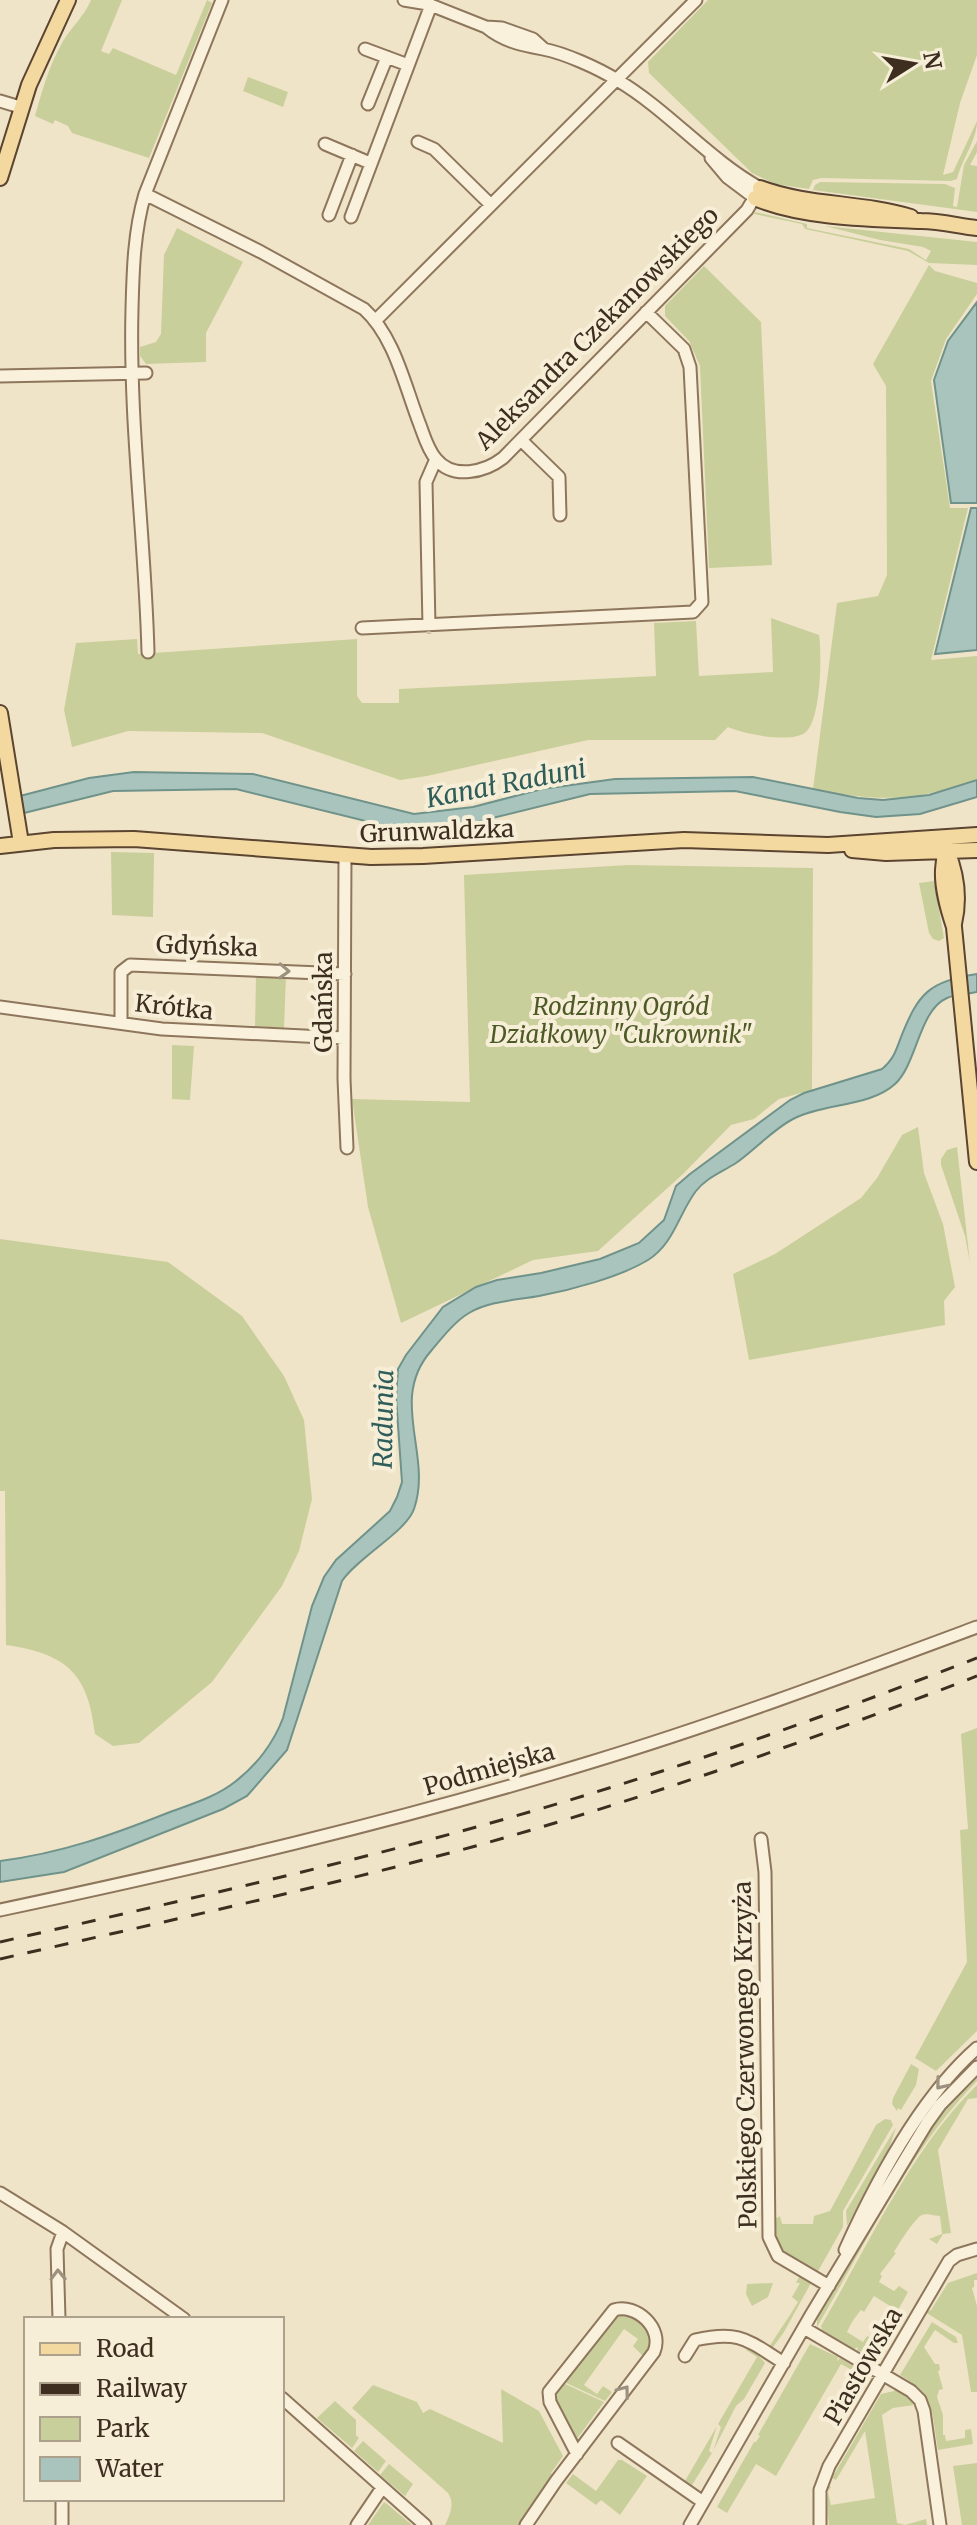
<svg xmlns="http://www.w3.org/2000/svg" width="977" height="2525" font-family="Merriweather,serif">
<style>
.green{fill:#c9cf9b}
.water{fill:#a9c4bc;stroke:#6f938a;stroke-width:2}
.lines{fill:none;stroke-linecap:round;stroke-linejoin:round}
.minor-casing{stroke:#8d765c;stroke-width:15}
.major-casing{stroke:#5b4430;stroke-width:18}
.minor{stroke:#faf1dc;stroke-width:11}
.major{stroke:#f3d9a0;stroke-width:14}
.rail{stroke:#3d2e20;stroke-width:3;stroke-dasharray:14 14;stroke-linecap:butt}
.oneway{stroke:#9c907e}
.labels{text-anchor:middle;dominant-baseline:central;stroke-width:8;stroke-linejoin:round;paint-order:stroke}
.street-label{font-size:24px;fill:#3d2e20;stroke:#f7eed8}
.park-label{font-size:24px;font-style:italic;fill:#4d5a26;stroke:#f7eed8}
.water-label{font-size:26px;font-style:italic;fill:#2f5d5a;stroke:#f7eed8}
</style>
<rect width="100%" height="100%" fill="#f0e4c8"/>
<path class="green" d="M91,0H122L101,51L109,54L113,48L176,75L207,0L212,3L149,158L72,133L68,126L55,120L53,124L35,116C42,91 49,66 62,43C71,27 84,17 91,0Z
M708,0H977V55L960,103L943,175L953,172L977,121C977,140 962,159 957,179L951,181L821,178L813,180L809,189L775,184L752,173L649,73L648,62Z
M248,77L288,92L283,107L243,91Z
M977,141V152L970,165L977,166V212L813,190L815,185L820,182L945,184L955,188L953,206L957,207L964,165Z
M755,212L807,224V228L909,249L926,260L931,251L923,247L880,240L825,226L977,242V265L929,263L908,251L805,229L802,224L754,214Z
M177,228L243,262L206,333V362L146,364L140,356V347L156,342L161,334L164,255Z
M929,265L935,271L977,283V294L946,339L931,381L950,508H968L931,660L977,656V780C914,802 878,802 813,789L837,603L878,596L887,575L886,386L873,364Z
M704,266L761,322L772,565L709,568L700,366L689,341L665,316V306Z
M771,618L819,635C822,655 821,718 806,732C792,744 743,734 728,727L715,740H588L427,776L400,780L262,733L128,731L72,747L64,710L76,643L137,639L138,654L357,639V696L362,703H399V689L656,676L654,623L696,621L699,676L773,672Z
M111,852L154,853L153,917L112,915Z
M628,865L813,868L812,1090L779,1099L754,1119L731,1125L683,1174L598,1251L533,1260L401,1323L368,1207L352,1099L470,1102L464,875Z
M934,881L944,938L939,941L933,939L929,933L919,883Z
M256,975L286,976L284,1028L255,1026Z
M172,1045L194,1046L190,1100L172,1099Z
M918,1127L924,1173L943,1224L955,1287L944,1301L945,1325L749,1360L733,1274L775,1254L861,1198L877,1178L902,1135Z
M957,1147L970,1263L965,1236L941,1165V1159L947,1150Z
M0,1239L168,1262L242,1316L284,1376L304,1420L312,1499L299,1551L282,1586L212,1682L139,1743L113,1746L95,1734C88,1672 66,1654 6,1645L5,1491H0Z
M977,1728V2031L936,2071L915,2058L967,1962L960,1830L968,1829L961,1734Z
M911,2064L919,2069L916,2085L901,2110L898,2108L897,2111L892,2104L893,2098Z
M977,2075V2081C910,2149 865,2245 817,2327V2319C865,2235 909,2144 977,2075Z
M977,2085V2098L968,2099L938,2150L951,2233L943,2234L937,2244L929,2239L942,2234L940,2216C932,2216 929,2213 922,2215C915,2218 900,2242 894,2252L896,2253L880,2274L882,2276L879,2282L894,2291L899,2286L908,2292L892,2321L885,2317L890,2306L874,2296L864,2312L861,2310C854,2319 852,2321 847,2332L863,2342L867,2336L879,2343L870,2358L857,2350L858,2347L854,2349L822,2330L821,2326C868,2246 911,2149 977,2085Z
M885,2119L891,2120L893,2125L843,2211V2227L817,2273C795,2260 768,2250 775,2219L780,2216L782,2224H813L814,2216L830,2211L876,2125Z
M896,2127L889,2149L847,2226L846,2211Z
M977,2273V2280H974V2287L972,2288L977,2306V2392H971L962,2335L925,2312L931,2310L948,2283Z
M800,2275L811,2283L784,2332L771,2350L768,2349C777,2333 789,2318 798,2302L792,2297L800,2283H796Z
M773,2283L768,2297L752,2306L746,2294L747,2284Z
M618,2311L643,2321L654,2344L645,2358L633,2346L638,2339L624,2329L584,2385L597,2394L603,2386L612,2392L605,2401L562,2381Z
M932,2322L956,2337L958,2343H954L935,2330L924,2347L935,2364H939L940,2370L938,2371L943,2389L939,2390L937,2397L943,2415V2435H945L946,2441L965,2438V2430L971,2429L973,2444L938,2450C932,2413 935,2395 900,2375Z
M810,2344L838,2357L837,2361L840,2358L861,2371L859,2374L841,2364L776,2476L756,2464L727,2513L717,2507L754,2442H756L760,2436L758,2435Z
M750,2347L761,2354L759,2356L765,2363L744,2399L736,2406L713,2451L721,2427L718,2424L757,2357L746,2350Z
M561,2382L604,2402L576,2440L572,2437L554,2403L553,2392Z
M373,2385L417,2402L423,2413L430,2409L503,2443L501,2389L539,2411L563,2456L551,2473L555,2476L519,2525H445C450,2514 455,2504 448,2493L352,2408Z
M896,2388L913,2399L918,2410L914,2405L893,2408L882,2415L897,2523L905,2525L926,2519L927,2525H829C827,2512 827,2499 829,2486L831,2487L828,2492L831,2505L875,2498L865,2431L836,2480L832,2478L881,2394L894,2391Z
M335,2401L356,2420V2435L359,2438L352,2448L317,2418Z
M717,2426L709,2451L712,2453L692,2485L685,2481Z
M363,2441L386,2461L378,2472L354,2451Z
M618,2460H622L647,2476L620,2515L601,2500L596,2505L566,2483L573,2474L596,2491Z
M977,2463V2525H962L953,2466Z
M389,2464L413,2484L405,2496L380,2475Z
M384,2502L387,2504L412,2525H368Z"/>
<path class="water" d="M977,302V503H951L934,380L948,341Z
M971,508H977V650L935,654Z
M134,772L253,774L414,814L473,807L542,789L615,779L753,777L858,798L883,800L929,795L977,780V797L920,814L876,817L840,812L735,791L590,794L464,825L410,832L236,789L113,791L24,813L20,796L89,778Z
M977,974V992C968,994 956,994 947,998C919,1010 917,1064 895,1084C870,1107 824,1103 793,1119C772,1130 755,1150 736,1163C722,1172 706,1178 696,1191C679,1213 674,1244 648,1260C620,1277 571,1290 539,1296C517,1300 489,1301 469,1313C454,1322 442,1338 431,1351C388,1400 433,1455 414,1509C406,1532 358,1557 342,1581L287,1750L247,1796L223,1809L64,1872L0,1882V1861C62,1853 112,1835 170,1812C192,1804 218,1796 236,1781C257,1765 274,1742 283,1718L312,1606L324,1577L336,1560L390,1511L397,1497L402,1482L396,1397L398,1369L406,1355L443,1307L476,1287L497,1280L541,1273L600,1259L639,1243L664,1220L676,1186L690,1174L790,1100L804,1093L882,1069C893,1060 896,1051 901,1037C919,992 929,982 977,974Z"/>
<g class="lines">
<defs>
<path id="minor" d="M404,0L428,4L486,27L502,28L533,39L544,49
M365,49L408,65
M0,101L20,107
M368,104L387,57
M418,142L434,149L491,205
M325,144L370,163
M711,158L727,177L755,198
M145,194L261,252L364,309C395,337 405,387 420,425C424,436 428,450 436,459C453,480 485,472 503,458L747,210L760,188C708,159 668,110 617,80C598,68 564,53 543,49C521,45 503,41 486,27
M329,215L352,155
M351,217L431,5
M376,320L696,0
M0,376L146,373
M521,440L559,477L560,515
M429,626L426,482L436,459
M362,628L693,612L702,602L690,367L684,349L646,312
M148,652C145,537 129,423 132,309C133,270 134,231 145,194L222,0
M345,856L344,1079L347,1148
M0,1007L162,1029L344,1038
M121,1023V972L130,965L345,974
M761,1839L765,1872L769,2237L778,2256L829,2286
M0,1910C198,1868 395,1822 588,1763C720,1723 848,1675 977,1627
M0,2193L63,2232L184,2319
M845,2250C876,2181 920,2098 977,2048
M59,2319L57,2249L63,2232
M804,2328L911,2391L920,2400L924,2411L940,2525
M685,2356L695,2340C740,2330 747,2340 784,2363
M282,2398L425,2525
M618,2443L703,2502
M62,2499V2525
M357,2525L382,2488
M526,2525L556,2481L654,2352C664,2328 636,2303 614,2310L549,2392L550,2402L577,2454
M690,2525L811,2315L927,2123L940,2105L977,2067
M820,2525V2490L829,2466L949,2261L957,2255L977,2249"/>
<path id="major" d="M0,178L29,85L68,0
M760,188C808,206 862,202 911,217
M755,198C801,218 871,219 921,221C940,221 959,226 977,228
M0,713L21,843
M945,838C946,849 944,858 943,870C942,889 948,909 954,927L977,1162
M0,846L54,840L134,839L371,857L423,856L684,840L828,845L977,835
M852,850L886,853L977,850
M947,851C957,875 960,898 954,924"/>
</defs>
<use href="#minor" class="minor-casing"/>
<use href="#major" class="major-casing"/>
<use href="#minor" class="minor"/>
<use href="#major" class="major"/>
<path class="rail" d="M0,1942C171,1903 343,1865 512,1817C670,1772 824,1717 977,1658
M0,1959C158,1923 316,1889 472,1847C644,1799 811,1740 977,1676"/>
</g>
<defs><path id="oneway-chevron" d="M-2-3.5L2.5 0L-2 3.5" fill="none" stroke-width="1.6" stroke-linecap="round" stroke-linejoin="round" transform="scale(2)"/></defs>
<g class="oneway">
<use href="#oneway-chevron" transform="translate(284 971) rotate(2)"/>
<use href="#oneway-chevron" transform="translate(941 2084) rotate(129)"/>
<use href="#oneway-chevron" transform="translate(58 2275) rotate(-91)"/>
<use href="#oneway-chevron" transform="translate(624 2391) rotate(-53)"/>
</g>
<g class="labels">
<g class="street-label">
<text transform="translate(597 328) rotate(-45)">Aleksandra Czekanowskiego</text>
<text transform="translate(437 831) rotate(-2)">Grunwaldzka</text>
<text transform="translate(207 946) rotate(2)">Gdyńska</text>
<text transform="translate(323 1002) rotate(-90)">Gdańska</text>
<text transform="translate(174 1007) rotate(6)">Krótka</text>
<text transform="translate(489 1769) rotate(-16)">Podmiejska</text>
<text transform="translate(745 2055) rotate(-91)">Polskiego Czerwonego Krzyża</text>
<text transform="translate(863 2366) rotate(-60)">Piastowska</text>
</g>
<g class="park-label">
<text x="621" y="1006">Rodzinny Ogród<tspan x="621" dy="28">Działkowy "Cukrownik"</tspan></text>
</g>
<g class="water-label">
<text transform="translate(506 783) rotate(-11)">Kanał Raduni</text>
<text transform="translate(383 1419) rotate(-89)">Radunia</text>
</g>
</g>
<rect x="24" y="2317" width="260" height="184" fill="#f7eed8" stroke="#ada18e" stroke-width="2"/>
<rect x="40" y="2343" width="40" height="12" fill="#f3d9a0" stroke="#ada18e" stroke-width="2"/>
<text x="96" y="2357" font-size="24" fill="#3d2e20">Road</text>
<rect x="40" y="2383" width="40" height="12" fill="#3d2e20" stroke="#ada18e" stroke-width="2"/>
<text x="96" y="2397" font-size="24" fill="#3d2e20">Railway</text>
<rect x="40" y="2417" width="40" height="24" fill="#c9cf9b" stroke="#ada18e" stroke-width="2"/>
<text x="96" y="2437" font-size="24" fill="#3d2e20">Park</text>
<rect x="40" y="2457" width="40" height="24" fill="#a9c4bc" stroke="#ada18e" stroke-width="2"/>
<text x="96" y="2477" font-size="24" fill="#3d2e20">Water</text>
<g transform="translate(913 64) rotate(79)" stroke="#f7eed8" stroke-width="6" paint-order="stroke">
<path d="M0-6L14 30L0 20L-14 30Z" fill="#3d2e20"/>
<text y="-12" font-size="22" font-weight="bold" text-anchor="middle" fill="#3d2e20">N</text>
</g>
</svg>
